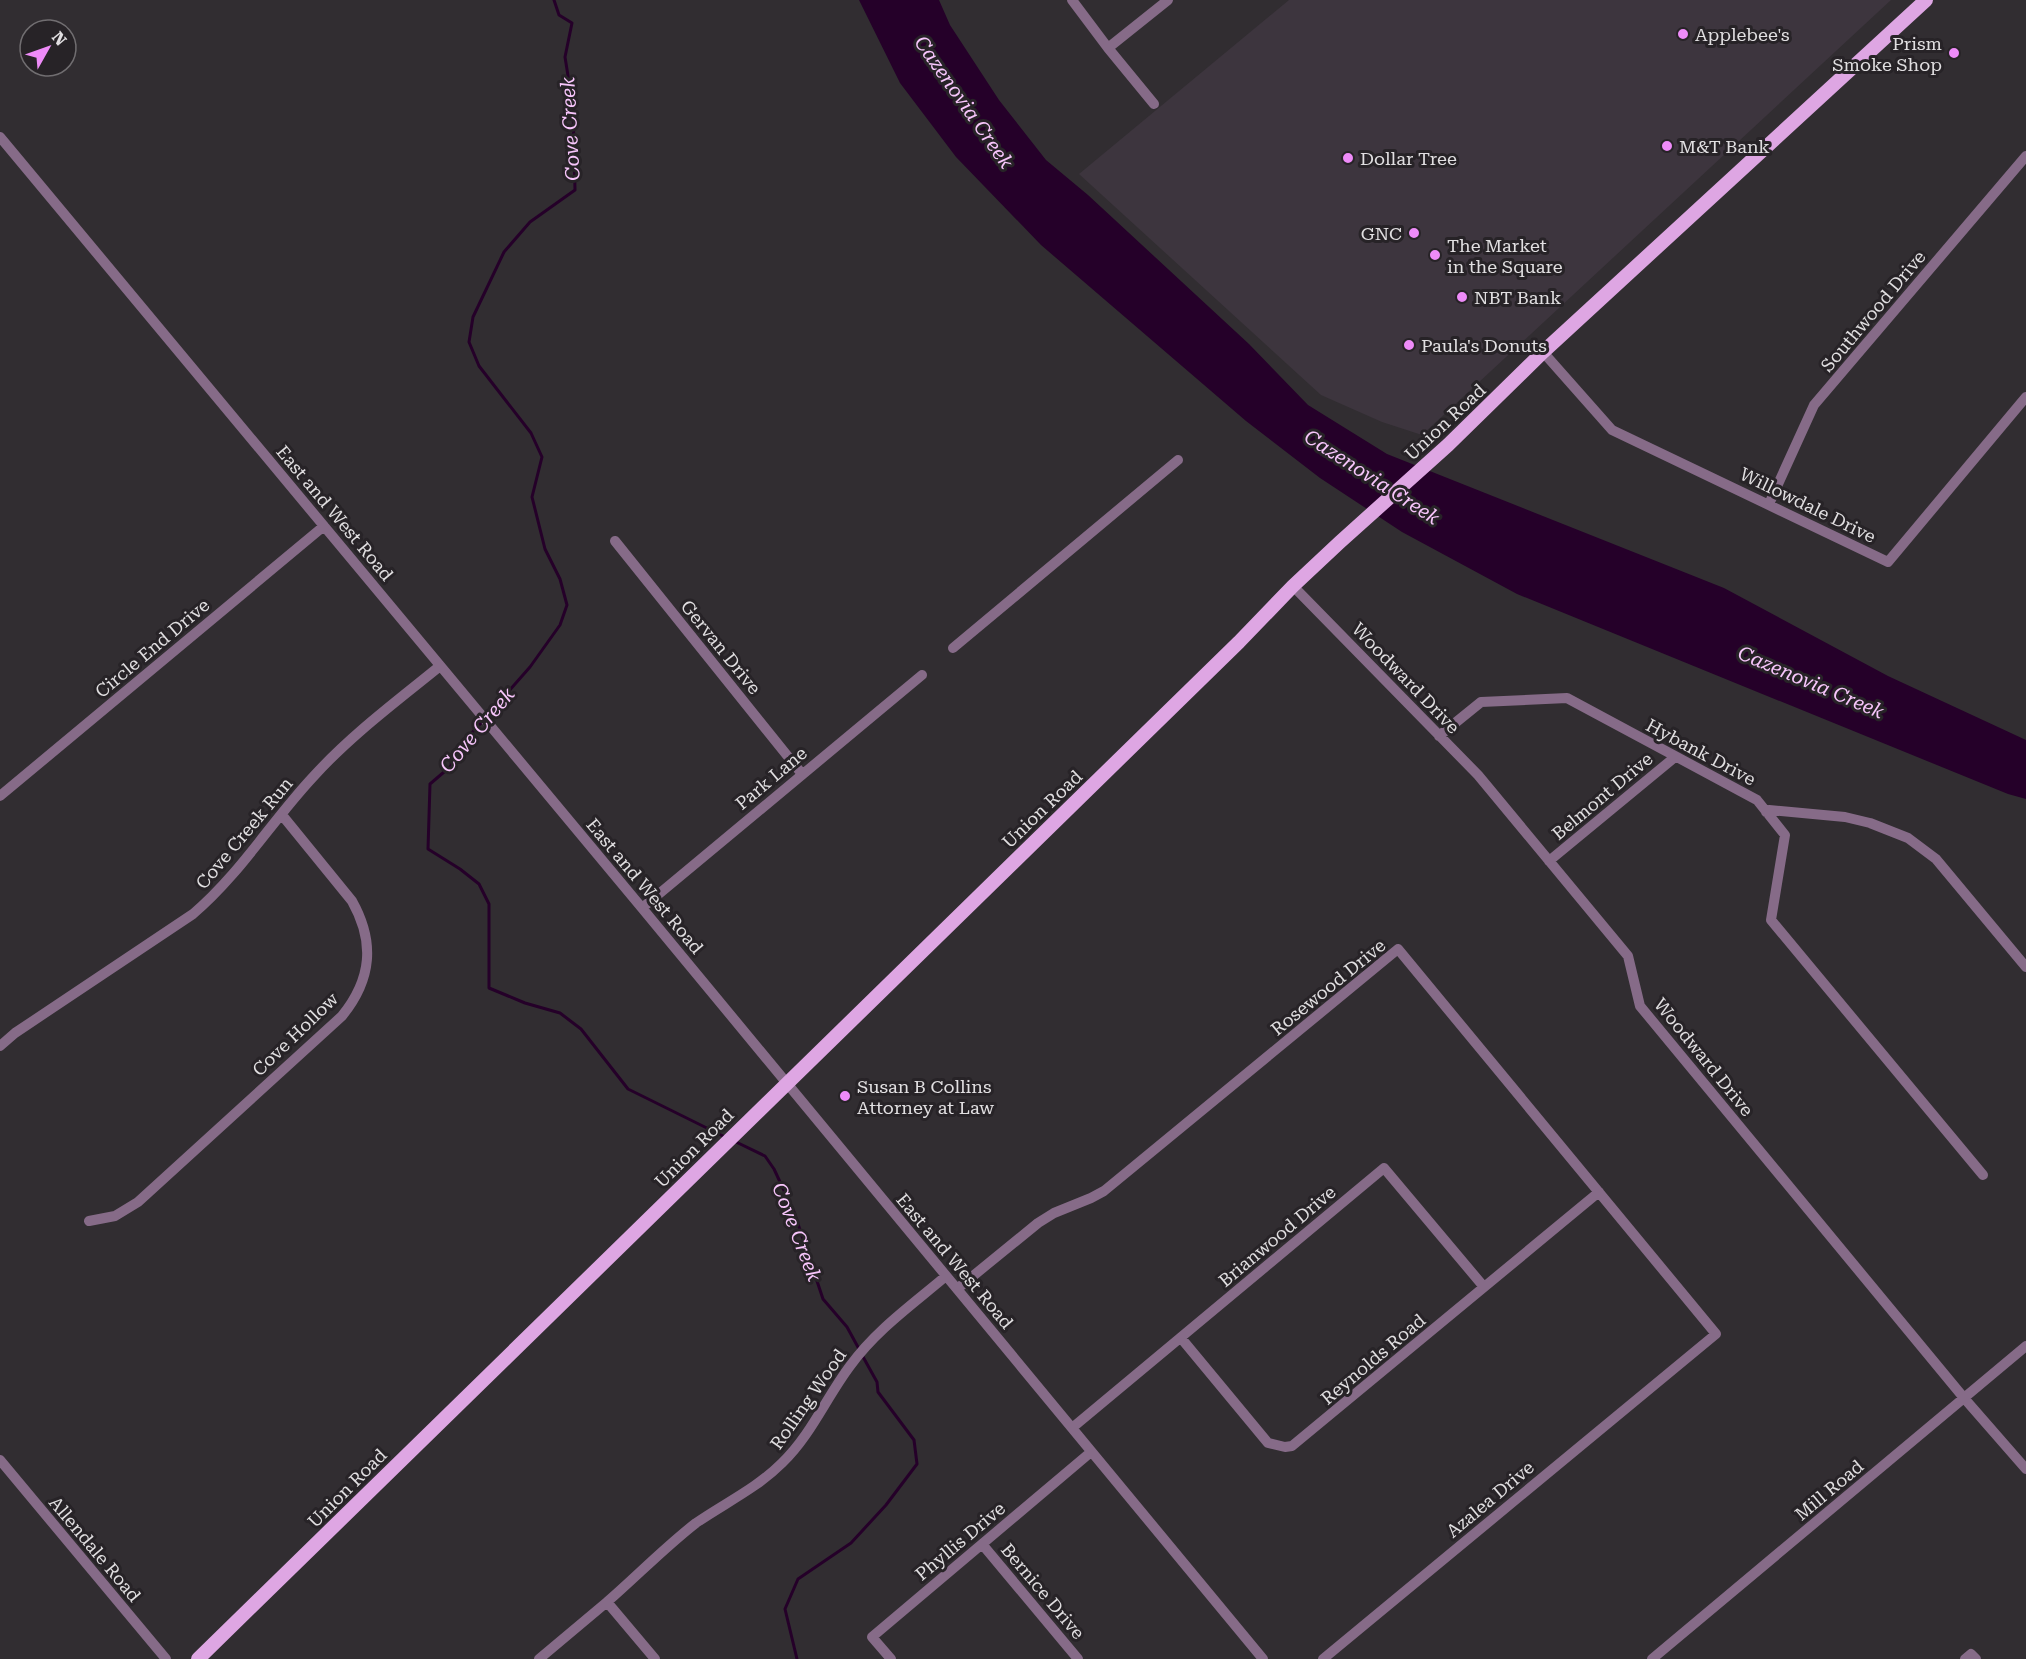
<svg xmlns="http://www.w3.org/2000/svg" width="2026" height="1659" font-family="'Roboto Serif',serif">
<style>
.built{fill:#3d353e}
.water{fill:#250029}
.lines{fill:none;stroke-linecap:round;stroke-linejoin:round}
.stream{stroke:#250029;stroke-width:3}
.minor{stroke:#866b88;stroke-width:10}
.major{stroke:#dea6e3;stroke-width:14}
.poi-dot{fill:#ee8bf8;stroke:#272327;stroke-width:2}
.labels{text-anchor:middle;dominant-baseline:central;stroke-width:6;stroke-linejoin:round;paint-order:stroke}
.poi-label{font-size:18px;fill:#e1dfe1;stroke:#272327;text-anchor:start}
.street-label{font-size:18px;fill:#e1dfe1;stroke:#272327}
.water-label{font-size:20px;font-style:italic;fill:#f8c6fc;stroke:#272327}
</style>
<rect width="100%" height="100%" fill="#312d31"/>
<path class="built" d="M1289,0H1891L1422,435L1382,422L1321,395L1079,174Z"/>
<path class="water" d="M859,0H939L950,25L999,100L1046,160L1088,195L1249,344L1308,405L1387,454L1724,588L1888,676L2026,740V799L2008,794L1517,594L1402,532L1320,478L1246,421L1041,245L956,157L900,83Z"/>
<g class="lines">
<path class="stream" d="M487,716L530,667L560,625L567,605L560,579L545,549L532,497L542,457L531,433L479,366L469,342L473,317L504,252L530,222L575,190L573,107L565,57L572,23L559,15L554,0
M483,721L452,754L451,766L430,784L428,849L460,869L479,884L489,904V988L525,1003L560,1013L581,1029L628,1089L725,1137
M734,1141L765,1156L774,1169L794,1212L823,1299L847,1327L859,1349
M797,1659L785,1609L798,1579L851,1543L886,1505L917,1464L914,1440L878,1392L877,1382L862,1355"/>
<path class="minor" d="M1072,0L1108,48L1154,104
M1108,48L1168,0
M0,137L642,908L1263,1659
M1543,352L1612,430L1888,562L2026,397
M1769,504L1814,405L2026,156
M615,541L802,774
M1293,586L1478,775L1628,956L1640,1006L1964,1398L2026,1469
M953,648L1178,460
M1439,736L1481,702L1567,698L1757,800L1785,835L1771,920L1983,1175
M0,796L324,526
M1766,812L1769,810L1845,817L1870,823L1908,838L1936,859L2026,967
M1549,861L1675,757
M642,908L922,675
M0,1046L15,1033L193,914C240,874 271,822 313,777C351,735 397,701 440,666
M89,1221L115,1216L138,1202L342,1016C372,979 375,942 352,901L282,815
M957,1289L1038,1223L1054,1213L1091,1198L1104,1191L1398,949L1716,1334L1323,1659
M1181,1338L1268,1443L1285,1447L1292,1446L1599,1192
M1072,1428L1384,1168L1484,1287
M0,1460L166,1659
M982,1544L1078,1659
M607,1602C637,1576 665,1547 696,1523C725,1503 757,1488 782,1463C811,1435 826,1398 850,1366C876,1330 913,1304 946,1276
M539,1659L607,1602L655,1659
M891,1659L872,1637L1091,1452
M1652,1659L2026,1346
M1965,1659L1971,1654L1976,1659"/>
<path class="major" d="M198,1659L1239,642L1293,586L1340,542L1448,445L1543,352L1926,0"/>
</g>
<g class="poi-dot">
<circle cx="1683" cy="34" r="6"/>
<circle cx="1954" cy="53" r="6"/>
<circle cx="1667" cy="146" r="6"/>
<circle cx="1348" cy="158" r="6"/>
<circle cx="1414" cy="233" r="6"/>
<circle cx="1435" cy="255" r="6"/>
<circle cx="1462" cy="297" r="6"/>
<circle cx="1409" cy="345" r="6"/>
<circle cx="845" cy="1096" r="6"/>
</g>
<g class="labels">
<g class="poi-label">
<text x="1695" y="34">Applebee's</text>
<text x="1942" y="43" text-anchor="end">Prism<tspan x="1942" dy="21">Smoke Shop</tspan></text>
<text x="1679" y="146">M&amp;T Bank</text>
<text x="1360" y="158">Dollar Tree</text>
<text x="1402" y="233" text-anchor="end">GNC</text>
<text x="1447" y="245">The Market<tspan x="1447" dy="21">in the Square</tspan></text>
<text x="1474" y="297">NBT Bank</text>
<text x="1421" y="345">Paula's Donuts</text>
<text x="857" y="1086">Susan B Collins<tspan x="857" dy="21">Attorney at Law</tspan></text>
</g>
<g class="street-label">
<text transform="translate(1873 311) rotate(-50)">Southwood Drive</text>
<text transform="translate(1445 422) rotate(-43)">Union Road</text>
<text transform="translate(1808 505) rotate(26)">Willowdale Drive</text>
<text transform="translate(335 513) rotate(50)">East and West Road</text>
<text transform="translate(721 647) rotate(51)">Gervan Drive</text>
<text transform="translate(152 648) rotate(-40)">Circle End Drive</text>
<text transform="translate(1406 678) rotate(46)">Woodward Drive</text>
<text transform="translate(1701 752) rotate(28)">Hybank Drive</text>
<text transform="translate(771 778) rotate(-40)">Park Lane</text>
<text transform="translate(1602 796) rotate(-40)">Belmont Drive</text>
<text transform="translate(1042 809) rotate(-44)">Union Road</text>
<text transform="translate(244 833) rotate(-50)">Cove Creek Run</text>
<text transform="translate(645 886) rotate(50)">East and West Road</text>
<text transform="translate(1328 987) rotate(-39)">Rosewood Drive</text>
<text transform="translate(295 1034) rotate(-44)">Cove Hollow</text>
<text transform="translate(1704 1057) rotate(51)">Woodward Drive</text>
<text transform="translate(694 1148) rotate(-45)">Union Road</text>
<text transform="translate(1277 1236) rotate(-40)">Brianwood Drive</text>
<text transform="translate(955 1261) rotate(50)">East and West Road</text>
<text transform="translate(1373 1359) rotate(-40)">Reynolds Road</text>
<text transform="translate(808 1399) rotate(-55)">Rolling Wood</text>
<text transform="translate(347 1488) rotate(-45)">Union Road</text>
<text transform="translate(1829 1490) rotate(-40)">Mill Road</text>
<text transform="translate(1490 1499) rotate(-40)">Azalea Drive</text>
<text transform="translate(960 1541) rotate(-40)">Phyllis Drive</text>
<text transform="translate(95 1549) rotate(50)">Allendale Road</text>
<text transform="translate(1043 1591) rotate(50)">Bernice Drive</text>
</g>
<g class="water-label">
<text transform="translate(964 102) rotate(55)">Cazenovia Creek</text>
<text transform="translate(570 129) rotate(-93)">Cove Creek</text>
<text transform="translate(1372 477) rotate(33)">Cazenovia Creek</text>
<text transform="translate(1811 682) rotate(23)">Cazenovia Creek</text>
<text transform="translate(477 730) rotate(-50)">Cove Creek</text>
<text transform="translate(797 1232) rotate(69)">Cove Creek</text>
</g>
</g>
<g transform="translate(48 48) rotate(50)"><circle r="28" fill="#272327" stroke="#716e71" stroke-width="1.5"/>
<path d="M0-4.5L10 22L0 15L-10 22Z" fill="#ee8bf8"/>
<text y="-9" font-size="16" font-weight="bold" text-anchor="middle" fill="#e1dfe1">N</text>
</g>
</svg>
